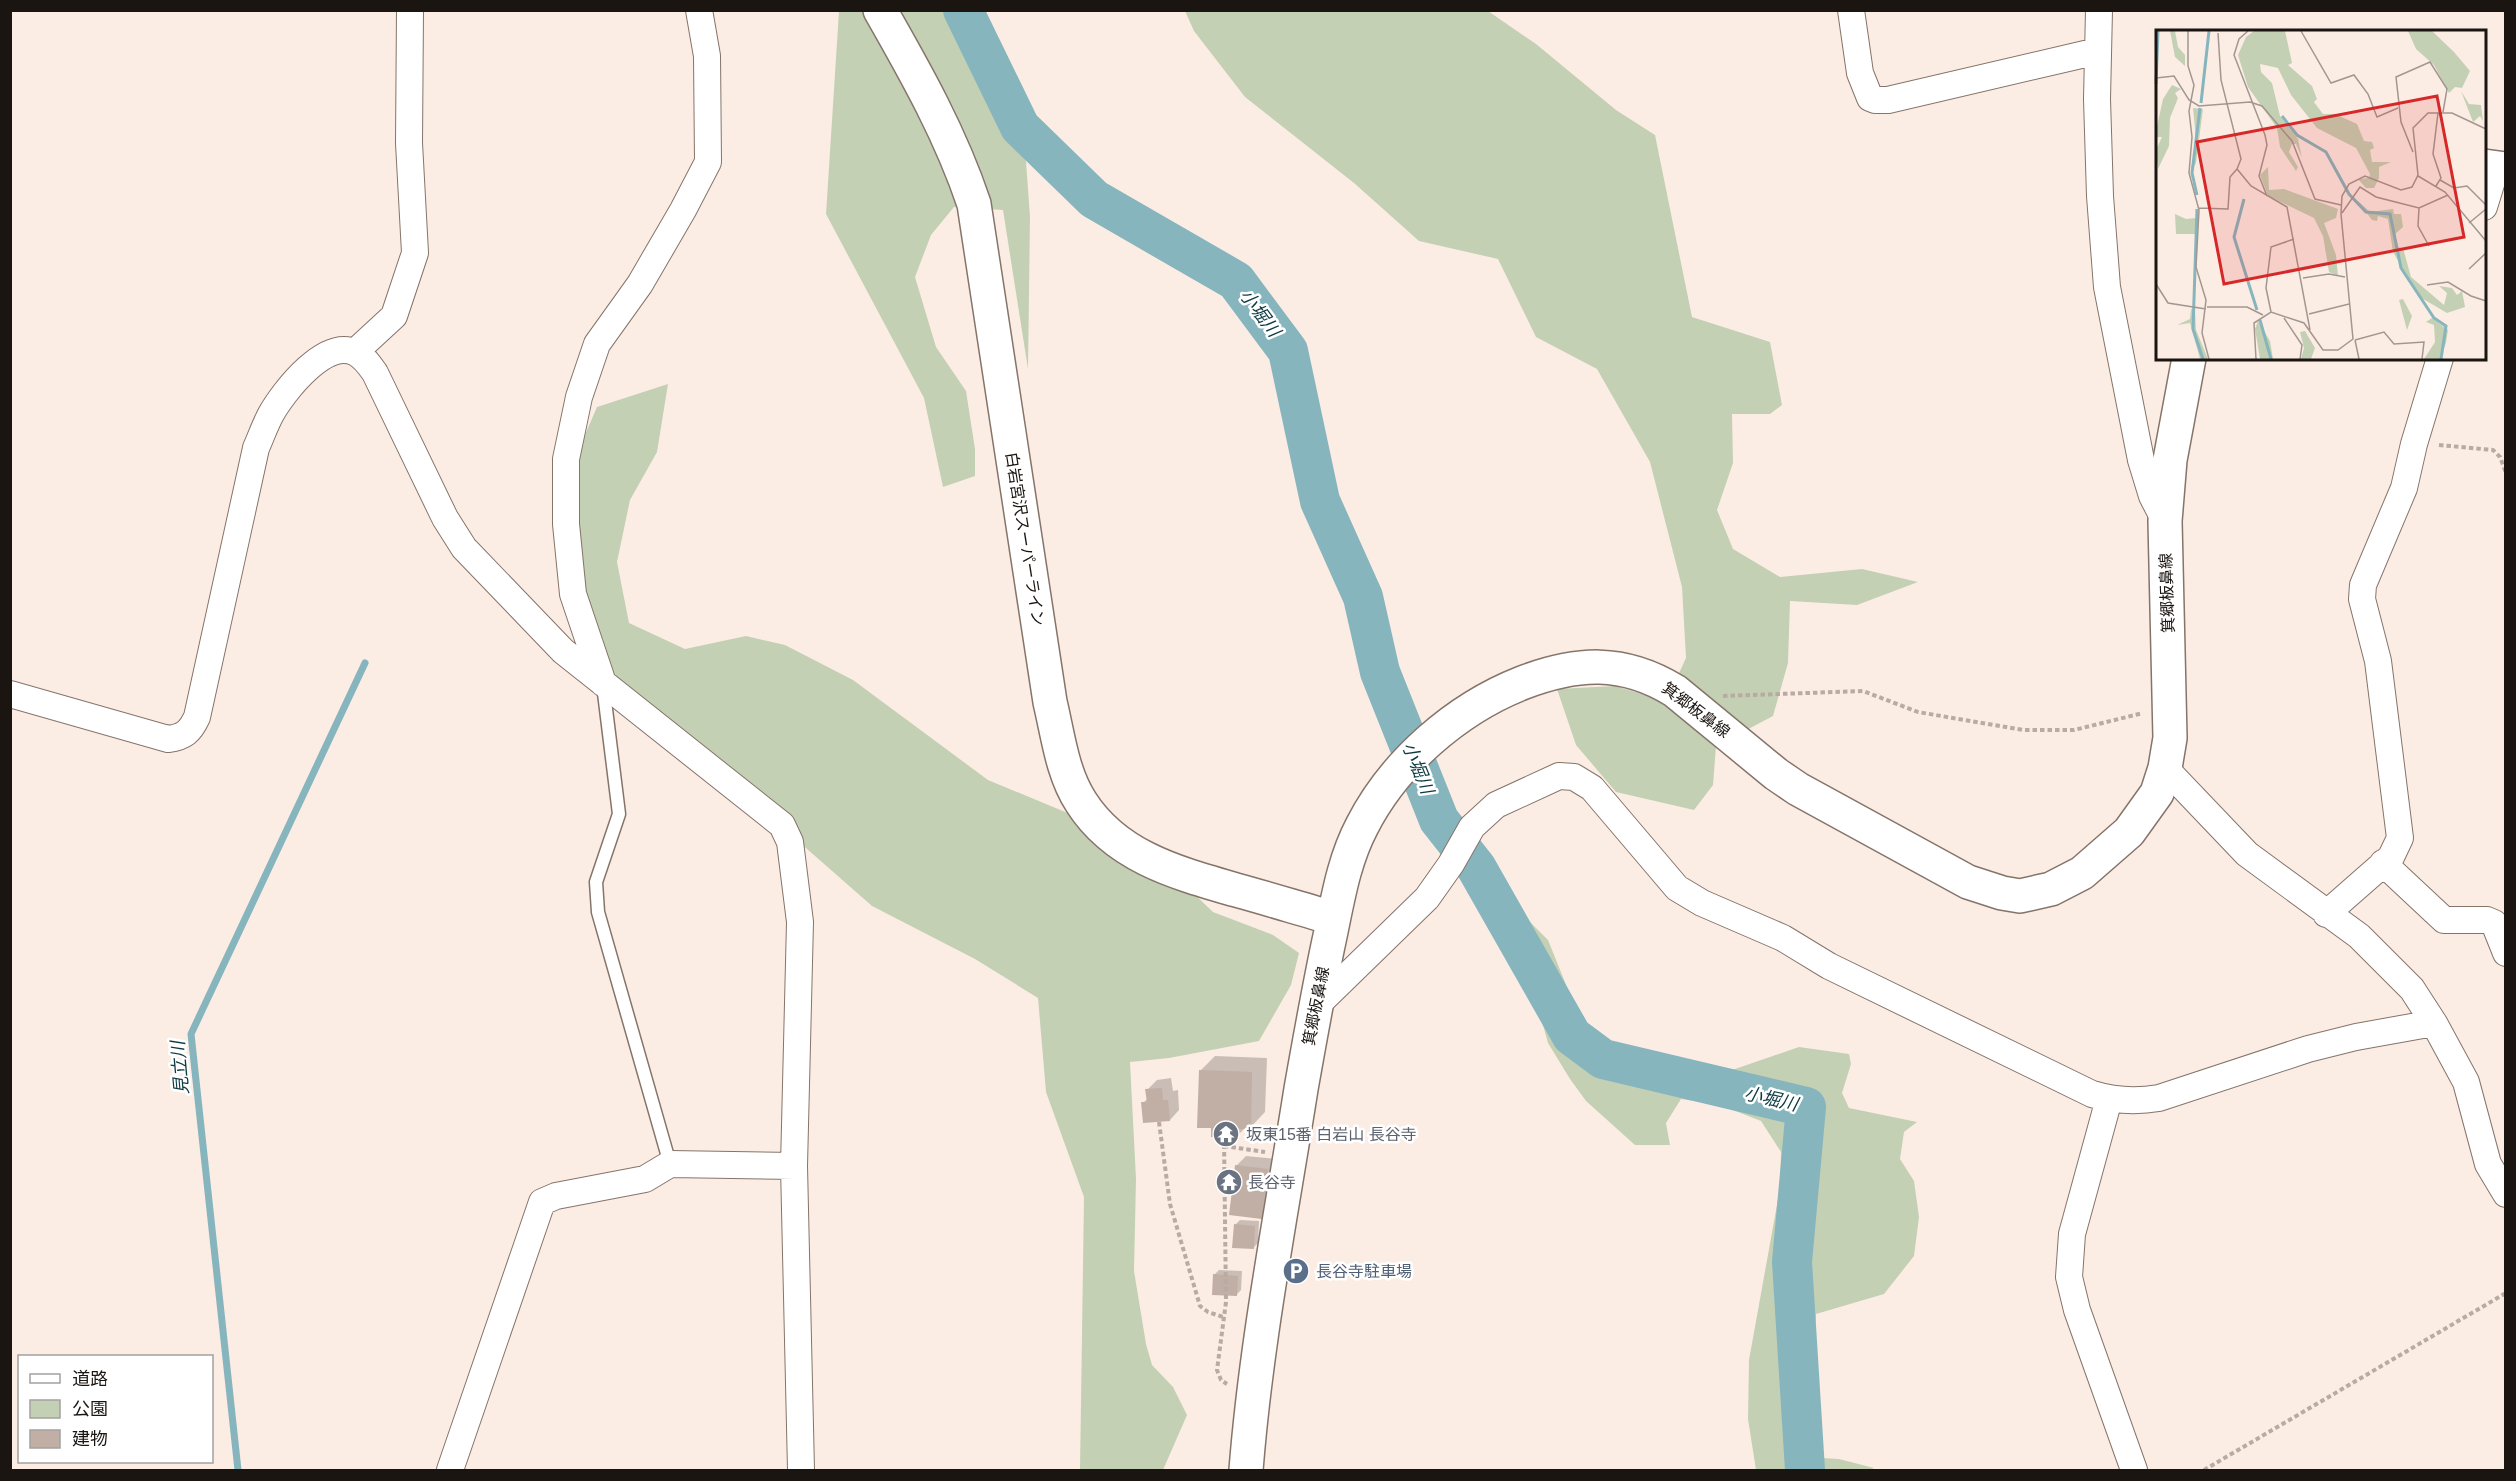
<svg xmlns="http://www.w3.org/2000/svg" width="2516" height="1481" font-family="Helvetica,'Noto Sans JP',sans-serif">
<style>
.green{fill:#c4d0b4}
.shadow{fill:#0003}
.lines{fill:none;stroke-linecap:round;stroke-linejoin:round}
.stream{stroke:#86b5be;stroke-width:7}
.river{stroke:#86b5be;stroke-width:40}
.building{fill:#c1aea4}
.lane-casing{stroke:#85746a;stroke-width:15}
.street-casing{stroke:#85746a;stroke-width:28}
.secondary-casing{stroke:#85746a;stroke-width:36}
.path{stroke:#b7aba4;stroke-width:4;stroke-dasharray:4.5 3;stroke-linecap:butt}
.lane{stroke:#fff;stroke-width:12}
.street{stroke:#fff;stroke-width:26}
.secondary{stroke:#fff;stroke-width:33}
.labels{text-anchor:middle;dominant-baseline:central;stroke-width:5;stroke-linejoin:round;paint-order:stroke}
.street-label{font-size:16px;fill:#1b1511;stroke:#fff}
.worship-label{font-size:16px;fill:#5b616d;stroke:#fff;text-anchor:start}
.service-label{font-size:16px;fill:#4e5e75;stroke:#fff;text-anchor:start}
.water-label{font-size:18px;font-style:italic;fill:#0d3a41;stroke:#fff}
.inset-river{fill:none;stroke:#86b5be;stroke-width:3}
.inset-road{fill:none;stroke:#a29790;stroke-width:1.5}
.view{fill:#d62828;fill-opacity:0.15;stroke:#d62828;stroke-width:3}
.inset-edge{fill:none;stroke:#1b1511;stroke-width:3}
</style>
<rect width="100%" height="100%" fill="#fcede4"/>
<path class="green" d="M839,11H950L1026,161L1030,217L1028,369L1003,210L954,207L931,235L915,277L936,347L966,391L975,449V476L943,487L924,398L826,214Z
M1185,11H1488L1536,44L1616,110L1655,135L1692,317L1770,342L1782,405L1770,414H1732L1733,463L1717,510L1733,549L1780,577L1862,569L1918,582L1857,605L1790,601L1788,663L1773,716L1716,746L1713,785L1694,810L1616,792L1576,745L1557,689L1615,686L1666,701L1686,658L1682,587L1650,462L1597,369L1536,337L1498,259L1419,241L1354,183L1245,97L1194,31Z
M668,384L657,452L630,500L617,562L629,623L685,649L746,636L785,645L853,680L988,780L1070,814L1092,842L1153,880L1190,890L1213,912L1273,935L1299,953L1291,985L1259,1041L1169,1058L1130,1062L1136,1179L1134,1271L1146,1344L1152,1365L1173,1387L1187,1415L1163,1470H1080L1084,1197L1046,1092L1038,998L975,959L872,906L612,678L584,598L574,460L597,407Z
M1481,888L1503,892L1505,897L1548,940L1579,1017L1606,1047L1709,1070L1735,1069L1799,1047L1849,1054L1851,1064L1842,1093L1849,1108L1917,1122L1904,1132L1900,1159L1914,1181L1919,1217L1914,1256L1884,1294L1816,1314L1805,1457L1839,1459L1874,1468L1870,1470H1756L1748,1419L1749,1360L1780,1188L1781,1152L1761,1121L1720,1105L1681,1099L1666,1123L1670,1145H1635L1586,1101L1570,1079L1548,1043L1540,1014L1510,967L1498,939L1481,912L1477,898Z"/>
<path class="shadow" d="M1215,1056L1267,1058L1265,1112L1250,1128L1246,1127L1236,1137L1200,1071Z
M1171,1078L1173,1091L1178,1090L1179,1110L1170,1120L1143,1103L1148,1098L1147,1090L1157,1080Z
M1246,1156L1277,1159L1271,1207L1261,1217L1236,1166Z
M1240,1220L1259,1221L1258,1243L1253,1248L1236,1224Z
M1219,1270L1242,1271L1241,1290L1236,1295L1214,1275Z"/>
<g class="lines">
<path class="stream" d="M238,1470L191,1034L365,663"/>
<path class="river" d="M963,10L1020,127L1094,199L1236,281L1288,351L1320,501L1363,597L1380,672L1439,820L1476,867L1572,1036L1603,1059L1806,1107L1792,1262L1805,1470"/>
</g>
<path class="building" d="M1199,1070L1252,1072L1251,1129H1238L1237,1138L1211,1137V1128H1197Z
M1162,1088L1163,1100H1168L1170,1121L1143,1123L1141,1102H1147L1145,1089Z
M1235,1165L1268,1169L1262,1219L1229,1215Z
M1234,1224L1255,1226L1254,1249L1232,1248Z
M1213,1274L1238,1276L1237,1296L1212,1295Z"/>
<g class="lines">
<defs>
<path id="lane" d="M603,685L619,814L596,882L598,912L670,1164"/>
<path id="street" d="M1851,10L1860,73L1870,98L1875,100H1888L2098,51
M2099,10L2097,99L2100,196L2107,287L2141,460L2152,496L2165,521
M2484,207L2496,168
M355,352L394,316L415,253L409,143L410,10
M603,683L573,594L566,524V459L579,397L597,344L640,284L683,210L708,162L707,56L699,10
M10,694L168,739C184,737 190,732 197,717L256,448C261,437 265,425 271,414C284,391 326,337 356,353C365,358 370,366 375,373L445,518L464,548L563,651L782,825L790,842L800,922L794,1166L801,1470
M2165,768L2247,854L2359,936L2412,989L2434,1023L2466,1082L2488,1164L2506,1194
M2383,863L2444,920H2487L2494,923L2506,953
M2326,914L2391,857L2400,838L2378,661L2362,599L2363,585L2404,488L2414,444L2440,358
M1314,1008L1427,898L1451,864L1472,827L1496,805L1559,776L1574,777L1592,788L1677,888L1702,903L1783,938L1829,966L2092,1094C2115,1101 2135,1102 2159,1098L2308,1049L2356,1037L2434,1023
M2109,1099L2072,1234L2069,1277L2077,1310L2134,1470
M450,1470L542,1202L556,1196L645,1179L670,1164L794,1166"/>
<path id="secondary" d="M880,10C916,73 951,135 974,204L1050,702C1058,735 1062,773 1081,802C1116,857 1177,873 1236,890C1269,899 1301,909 1333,918
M2484,166L2506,169
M1246,1470C1256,1343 1281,1216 1301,1089C1310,1038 1319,987 1330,936C1338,898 1344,860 1362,826C1394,763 1456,709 1522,683C1577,662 1623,659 1675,691L1776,774L1798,789L1968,882L2002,893L2020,896L2051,889L2082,873L2129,832L2157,793L2165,768L2170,738L2165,521L2170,460L2189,358"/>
</defs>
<use href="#lane" class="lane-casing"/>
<use href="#street" class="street-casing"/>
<use href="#secondary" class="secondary-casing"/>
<path class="path" d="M2439,445L2493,450L2500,457L2506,473
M1723,696L1863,691L1918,712L2023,730H2074L2143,713
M1159,1122L1170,1204L1200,1306L1208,1312L1223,1317
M1224,1137L1226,1302L1217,1370L1221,1380L1227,1384
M1224,1146L1265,1152
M2204,1470L2506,1293"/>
<use href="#lane" class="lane"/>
<use href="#street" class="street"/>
<use href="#secondary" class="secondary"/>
</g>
<defs>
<symbol id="temple-disc" viewBox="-11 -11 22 22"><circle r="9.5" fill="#6b7280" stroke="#fff"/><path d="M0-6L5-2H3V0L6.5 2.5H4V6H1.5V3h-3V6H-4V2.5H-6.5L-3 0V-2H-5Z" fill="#fff"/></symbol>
<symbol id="parking-disc" viewBox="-11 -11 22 22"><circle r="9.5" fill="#5c6f8a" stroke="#fff"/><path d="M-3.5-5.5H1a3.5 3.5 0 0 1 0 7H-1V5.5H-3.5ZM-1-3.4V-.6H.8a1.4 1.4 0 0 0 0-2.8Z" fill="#fff"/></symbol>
</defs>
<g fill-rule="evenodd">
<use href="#temple-disc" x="1211" y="1119" width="30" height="30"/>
<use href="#temple-disc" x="1214" y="1167" width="30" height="30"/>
<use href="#parking-disc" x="1281" y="1256" width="30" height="30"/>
</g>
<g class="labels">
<g class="street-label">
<text transform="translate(1025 539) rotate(81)">白岩宮沢スーパーライン</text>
<text transform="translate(2167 593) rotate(-92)">箕郷板鼻線</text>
<text transform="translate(1696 710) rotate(37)">箕郷板鼻線</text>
<text transform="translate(1316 1006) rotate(-79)">箕郷板鼻線</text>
</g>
<g class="worship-label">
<text x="1246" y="1134">坂東15番 白岩山 長谷寺</text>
<text x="1248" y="1182">長谷寺</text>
</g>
<g class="service-label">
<text x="1316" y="1271">長谷寺駐車場</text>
</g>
<g class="water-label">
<text transform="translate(1260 313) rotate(53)">小堀川</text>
<text transform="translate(1418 768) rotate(68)">小堀川</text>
<text transform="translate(180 1068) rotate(-95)">見立川</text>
<text transform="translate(1771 1099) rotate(13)">小堀川</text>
</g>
</g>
<g transform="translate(2156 30)">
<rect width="330" height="330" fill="#fcede4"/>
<path d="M14,1H19L22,17L29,25V36L19,27ZM98,1H129L136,33L132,35L156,56L161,69L158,72L167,84H179L201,94L208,111L216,112L218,118L214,120L216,132H235L223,137V148L218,158H210L202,149L213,148L214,144L200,118L161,98L135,65L122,38L104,34L105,42L116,53L124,86L142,109L146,128L140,114H136L133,122L142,137L140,141L124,117L121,98L92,57L82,25L90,7ZM252,1H276L298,22L314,41L306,58L299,57L293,63L278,35L260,19ZM16,55L25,59L19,63L22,68L14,88L13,116L2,139L0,120L6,107H0V101L7,69ZM305,61L313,74L325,75L327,91L324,86L317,92ZM37,78L47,79L40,133L35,141L40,109ZM112,137L113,160L128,159L182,179L180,188L168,193L180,225L182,246L173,242L167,206L158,188L112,166L104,145ZM201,170L214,182L237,179L238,184H245L247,197L239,204L240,217L247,218L255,247L288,275L291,263L283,256L296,258L301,265L306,261L309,277L291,283L262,266L237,222L232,189L222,186L221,191L216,190ZM19,184L30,189L40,188L41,204H20ZM247,269L256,286L251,300L243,270ZM35,279L39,281L40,300L52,329H44L34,293L21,295L34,289ZM276,288L292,300L290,313L284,329H268L279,312L278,295L270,292ZM102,291L114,311L117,329H104L99,299ZM149,301L159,318L155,329H145L148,318L144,302Z" fill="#c4d0b4"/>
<path class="inset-river" d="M0,54L2,1M45,73L53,1M126,86L141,105L170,122L193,164L210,182L234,184L245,238L278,288L290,296L285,329M41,165L36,143L44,78M88,169L78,207L101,280M41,179L37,299L47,329M104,290L115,329"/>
<path class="inset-road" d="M32,1V36L38,55L33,81L36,107L33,143L43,180L40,237L50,270L46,303L53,329M92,1L83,9L78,25L109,105L111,115L103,146L111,166M145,1L175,53L198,45L212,64L221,87L242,78M62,3L65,50L85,129L81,139M0,48L18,46L33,70L43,76L94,72L106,76L136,111L159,169L185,175M257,122L245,92L240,47L274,32L291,59L287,82M262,146L289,162L330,211M284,150L298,158L311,156L330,175M280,156L285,148L277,124L282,83M42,178L72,179L74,147L81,139L95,156L131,177L154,300M263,178L262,196L273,216M186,183L204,157L220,167L263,178L292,165M313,193L330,179M313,239L330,223M147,248L173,244L189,247M0,254L12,273L50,279M271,255L292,252L315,266L330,271M51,277H91L107,285M115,282L110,258L115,217L138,209M153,284L193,274M128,288L146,315L144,329M199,310L228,302L238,314L268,312L266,329M199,310L203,329M100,329L98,293L115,282L148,293L167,320H182L197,309L185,184L186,166L193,154L209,146L245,160L256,157L262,145L257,98L272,83H296L330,99"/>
<path class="view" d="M281,66L308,207L68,254L41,112Z"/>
<rect width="330" height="330" class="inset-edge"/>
</g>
<rect width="2516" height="1481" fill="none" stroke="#1b1511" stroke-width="24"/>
<rect x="18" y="1355" width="195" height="108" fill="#ffffff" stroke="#a4a1a0" stroke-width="1.5"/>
<rect x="30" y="1374" width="30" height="9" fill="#ffffff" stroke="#a4a1a0" stroke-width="1.5"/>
<text x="72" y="1385" font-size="18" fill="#1b1511">道路</text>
<rect x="30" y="1400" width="30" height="18" fill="#c4d0b4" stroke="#a4a1a0" stroke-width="1.5"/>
<text x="72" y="1415" font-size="18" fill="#1b1511">公園</text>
<rect x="30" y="1430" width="30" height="18" fill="#c1aea4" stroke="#a4a1a0" stroke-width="1.5"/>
<text x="72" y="1445" font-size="18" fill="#1b1511">建物</text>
</svg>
